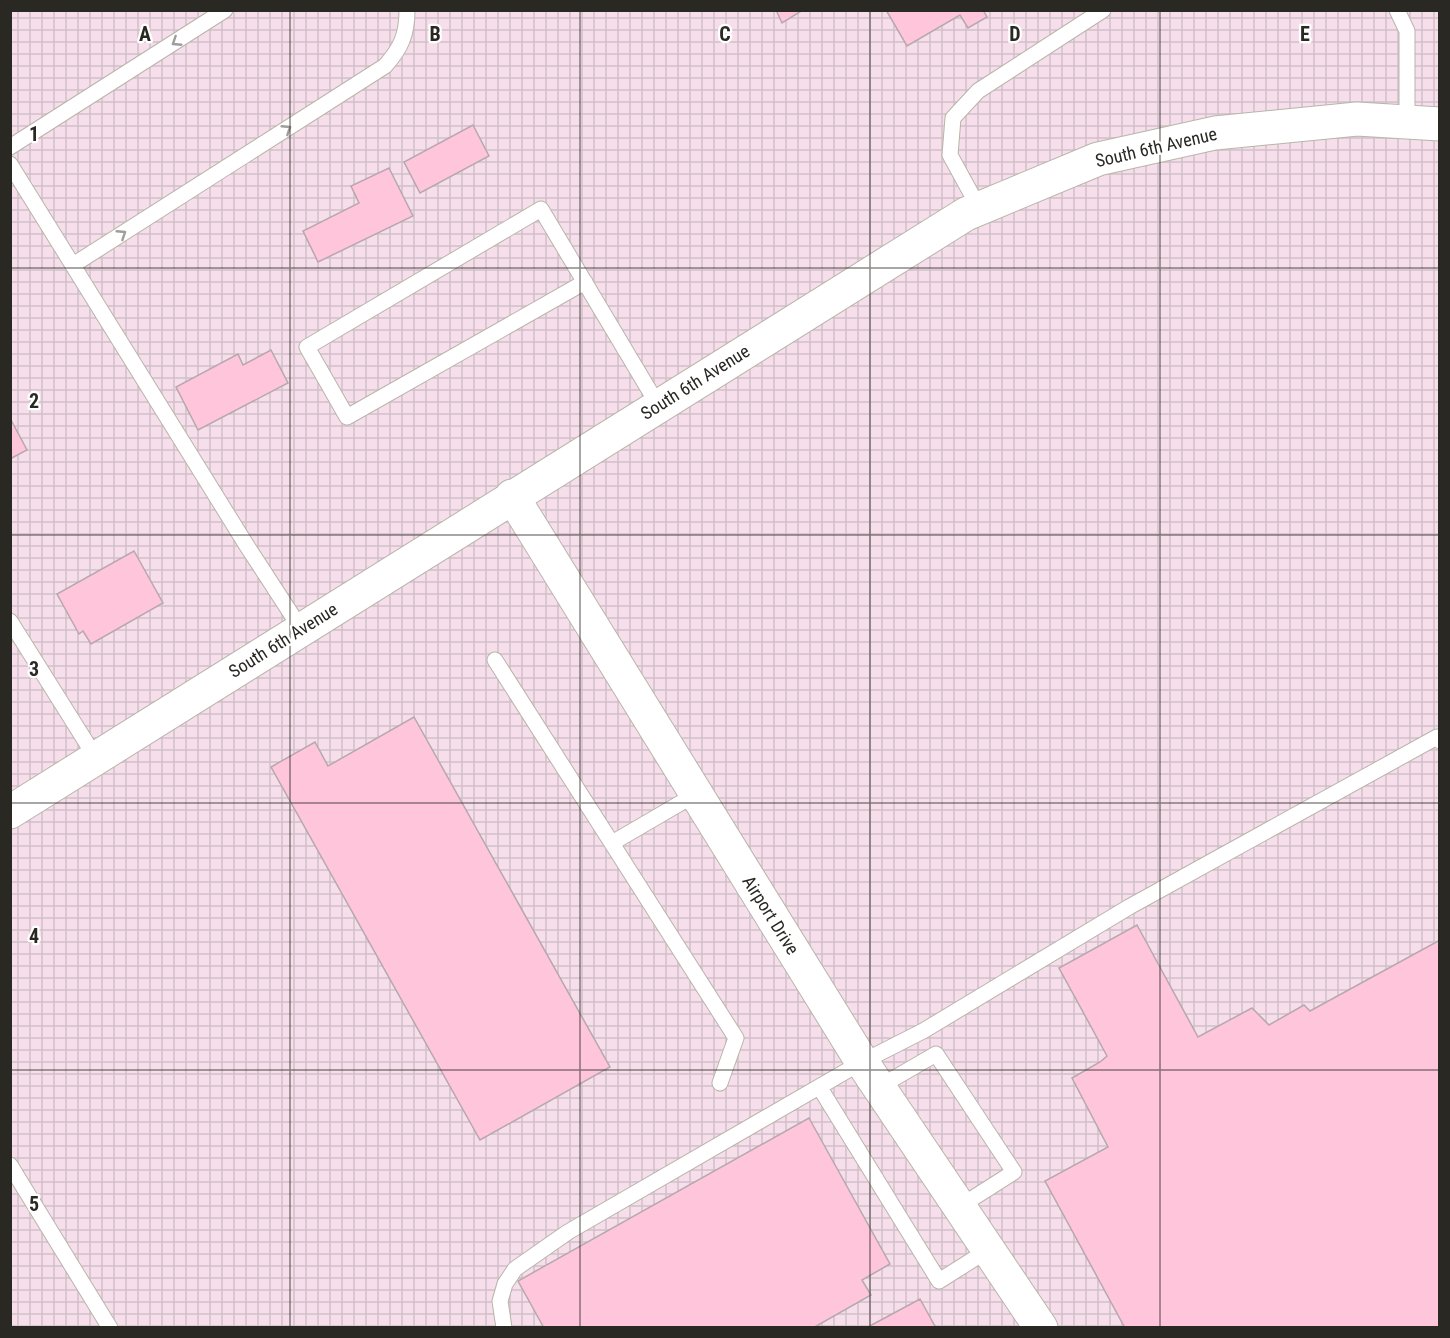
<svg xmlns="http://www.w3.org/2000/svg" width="1450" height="1338" font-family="'Roboto Condensed',sans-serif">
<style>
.industrial{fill:url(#industrial-grid)}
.building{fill:#fec5db;stroke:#b6a8ad;stroke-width:1.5}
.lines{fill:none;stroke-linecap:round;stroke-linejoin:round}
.service-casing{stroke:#b8b5a9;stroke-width:17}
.tertiary-casing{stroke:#b8b5a9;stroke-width:35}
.service{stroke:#fff;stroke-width:15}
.tertiary{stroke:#fff;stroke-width:33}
.oneway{stroke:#9f9e9c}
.grid{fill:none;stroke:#292823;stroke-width:1.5;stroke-opacity:0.55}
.labels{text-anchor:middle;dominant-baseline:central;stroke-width:4.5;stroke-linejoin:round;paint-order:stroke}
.street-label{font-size:18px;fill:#292823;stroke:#fff}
.grid-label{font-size:20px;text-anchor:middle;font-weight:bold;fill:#292823;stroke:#fff;stroke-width:4.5;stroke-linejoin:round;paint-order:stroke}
</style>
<defs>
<pattern id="industrial-grid" width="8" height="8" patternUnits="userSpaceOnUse" patternTransform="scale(1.5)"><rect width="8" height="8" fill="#f6dfeb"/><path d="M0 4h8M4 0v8" fill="none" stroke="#d3bfc9"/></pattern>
</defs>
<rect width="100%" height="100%" fill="#f4f1e4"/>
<path class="industrial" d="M10,11H1439V1327H11Z"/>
<path class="building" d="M776,10H803L782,23Z
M886,10H983L987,17L968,28L960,15L907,46Z
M473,125L489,156L420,193L404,162Z
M389,168L413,216L318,262L303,231L359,203L351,186Z
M271,350L288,383L198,430L176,387L238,354L243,365Z
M10,418L27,450L10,459Z
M134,551L163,603L91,644L83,631L79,634L57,594Z
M414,717L610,1067L480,1140L271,767L315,742L328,766Z
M1137,925L1198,1037L1252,1008L1269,1025L1304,1005L1310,1011L1440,940V1328H1125L1045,1181L1108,1147L1072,1078L1100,1062L1107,1056L1059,968Z
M809,1118L890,1264L862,1280L871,1295L813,1328H544L518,1281Z
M920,1299L936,1328H866Z"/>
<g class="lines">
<defs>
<path id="service" d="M1397,10L1407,31V122
M10,147L225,10
M10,164L247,546L301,629
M979,208L950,155L953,118L978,91L1103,10
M73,265L385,66C401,48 407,35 407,10
M585,282L347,417L307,347L541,209L658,405
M10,621L96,758
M495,660L736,1038L720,1083
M612,843L696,794
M879,1087L936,1054L1014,1172L959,1207
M820,1088L939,1281L988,1250
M10,1165L110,1328
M504,1328L500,1301L505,1284L515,1269L568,1232L862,1062L923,1031L1129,907L1437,737L1440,741"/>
<path id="tertiary" d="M512,496L862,1062L1041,1328
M10,812L966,214L1098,159L1215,133L1357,119L1440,124"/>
</defs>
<use href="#service" class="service-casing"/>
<use href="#tertiary" class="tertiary-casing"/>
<use href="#service" class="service"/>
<use href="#tertiary" class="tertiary"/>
</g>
<defs><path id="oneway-chevron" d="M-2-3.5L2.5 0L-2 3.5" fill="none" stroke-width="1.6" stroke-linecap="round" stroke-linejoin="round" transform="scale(1.5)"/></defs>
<g class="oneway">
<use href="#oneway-chevron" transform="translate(176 42) rotate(147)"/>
<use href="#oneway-chevron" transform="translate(287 129) rotate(-33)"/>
<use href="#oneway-chevron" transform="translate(122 234) rotate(-33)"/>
</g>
<path class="grid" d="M290,10V1328M580,10V1328M870,10V1328M1160,10V1328M10,268H1440M10,535H1440M10,803H1440M10,1070H1440"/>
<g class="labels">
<g class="street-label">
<text transform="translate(1156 147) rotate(-13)">South 6th Avenue</text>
<text transform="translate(695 382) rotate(-32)">South 6th Avenue</text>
<text transform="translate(283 640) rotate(-32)">South 6th Avenue</text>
<text transform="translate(771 915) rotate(58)">Airport Drive</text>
</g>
</g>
<g class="grid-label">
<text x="145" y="41">A</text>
<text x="435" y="41">B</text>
<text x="725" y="41">C</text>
<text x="1015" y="41">D</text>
<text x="1305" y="41">E</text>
<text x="34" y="141">1</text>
<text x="34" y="408">2</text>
<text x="34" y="676">3</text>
<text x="34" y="943">4</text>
<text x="34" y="1211">5</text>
</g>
<rect width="1450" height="1338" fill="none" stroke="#292823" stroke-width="24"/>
</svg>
